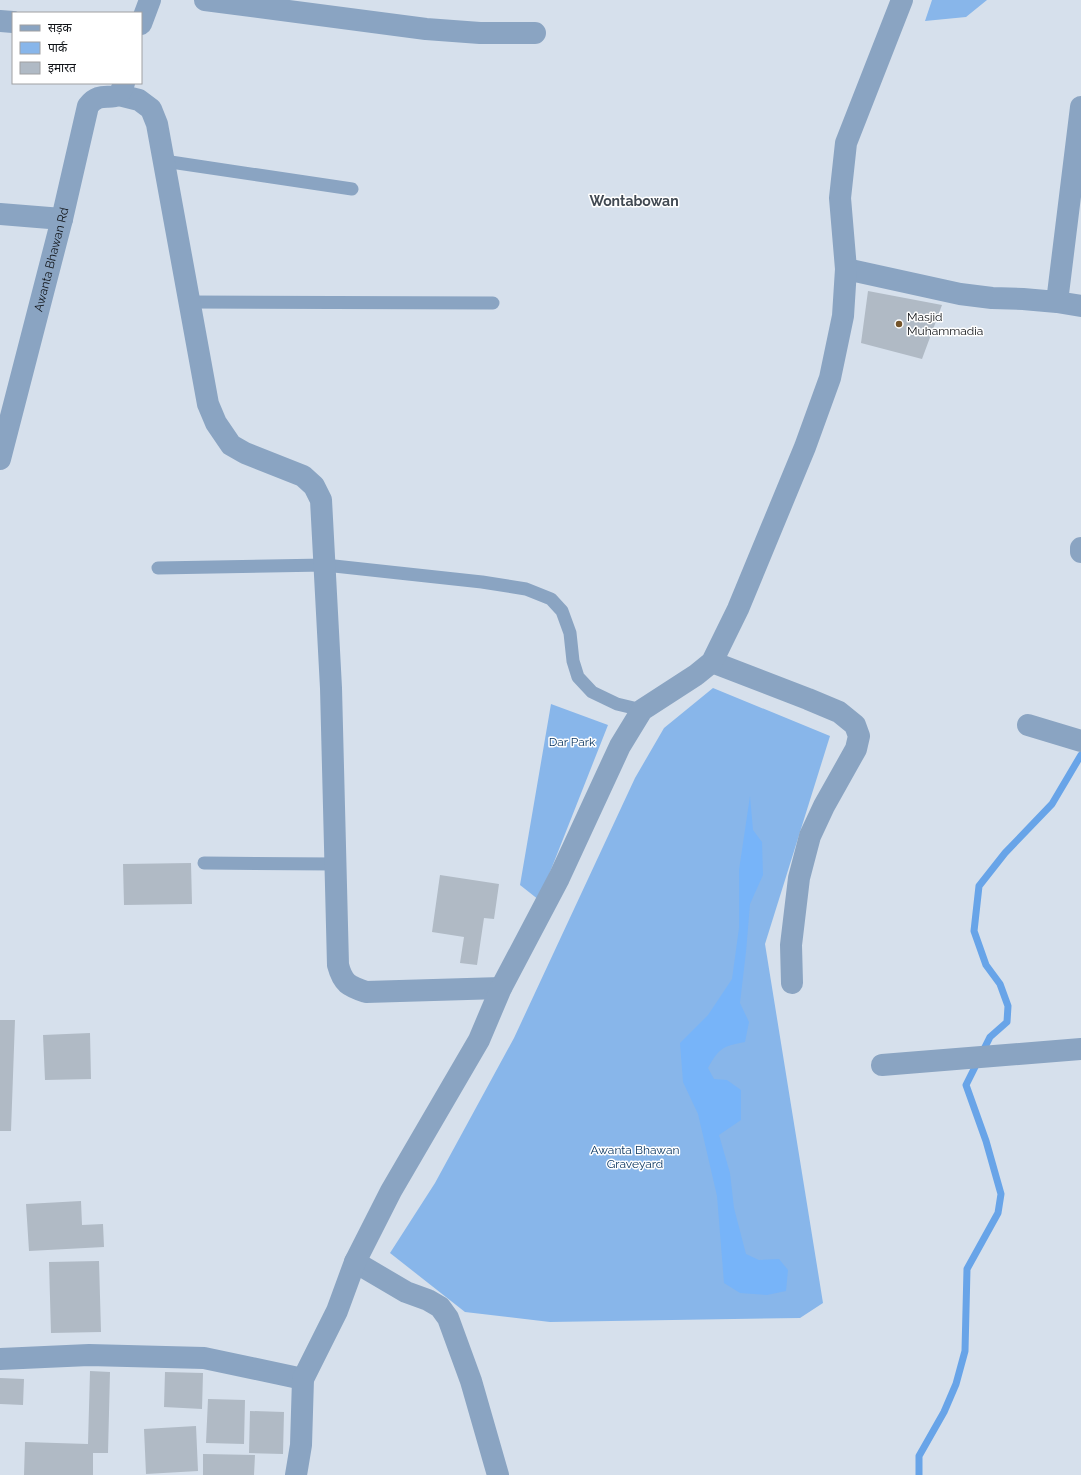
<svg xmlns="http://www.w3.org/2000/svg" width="1081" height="1475" font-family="Raleway,'Noto Sans Devanagari',sans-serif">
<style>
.green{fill:#88b6ea}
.forest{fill:#77b4f9}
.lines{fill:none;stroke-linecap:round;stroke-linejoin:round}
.stream{stroke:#68a4e8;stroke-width:7}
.building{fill:#b0bac5}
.service{stroke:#8aa4c2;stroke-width:13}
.minor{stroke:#8aa4c2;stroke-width:22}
.tertiary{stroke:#8aa4c2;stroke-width:22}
.poi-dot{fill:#74542a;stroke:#fff;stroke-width:1.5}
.labels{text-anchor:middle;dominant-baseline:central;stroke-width:3;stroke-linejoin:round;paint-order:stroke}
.street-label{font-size:12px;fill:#0f1216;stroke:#fff}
.poi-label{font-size:12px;fill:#0f1216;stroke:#fff;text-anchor:start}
.park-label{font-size:12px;fill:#0a3661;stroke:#fff}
.quarter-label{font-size:14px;font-weight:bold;fill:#414952;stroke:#fff}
</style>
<rect width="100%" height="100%" fill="#d6e0ec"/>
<path class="green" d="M932,0H987L966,17L925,21Z
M713,688L830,736L765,944L823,1303L800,1318L550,1322L465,1312L390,1253L435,1183L514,1038L635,778L664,728Z
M551,704L608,725L539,900L520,885Z"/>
<path class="forest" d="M750,796L753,830L762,842L763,875L750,904L746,952L740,1003L749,1022L745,1042C723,1046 719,1048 708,1068L714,1079L727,1080L741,1090V1120L719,1135L730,1173L734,1208L746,1254L759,1260L779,1259L788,1270L786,1291L767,1295L740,1293L724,1283L717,1196L698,1114L683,1082L680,1043L708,1015L732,979L739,928V870Z"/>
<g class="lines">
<path class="stream" d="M919,1475V1456L944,1412L956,1384L965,1351L967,1269L998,1213L1001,1194L986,1141L966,1085L990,1037L1007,1022L1008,1006L1000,984L986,965L974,931L979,886L1005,853L1052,804L1081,755"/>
</g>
<path class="building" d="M868,291L942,305L922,359L861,343Z
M191,863L192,904L124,905L123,864Z
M440,875L499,884L494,919L484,918L477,965L460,963L464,937L432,932Z
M0,1020H15L11,1131H0Z
M90,1033L91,1079L45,1080L43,1035Z
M81,1201L82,1225L103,1224L104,1247L29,1251L26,1204Z
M99,1261L101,1332L51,1333L49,1262Z
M90,1371L110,1372L108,1453H93V1475H24L25,1442L88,1444Z
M165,1372L203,1373L202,1409L164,1407Z
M0,1378L24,1379L23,1405L0,1404Z
M208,1399L245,1400L244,1444L206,1443Z
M250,1411L284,1412L283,1454L249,1453Z
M196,1426L198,1471L146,1474L144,1429Z
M203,1454L255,1455L254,1475H203Z"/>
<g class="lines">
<path class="service" d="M164,161L352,189
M190,302L493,303
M158,568L325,565L482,582L526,589L551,599L562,611L570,633L573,661L578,677L592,692L617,704L642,710
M204,863L335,864"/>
<path class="minor" d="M205,0L426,29L480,33H535
M0,21L13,22
M119,95L139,100L151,109L157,124L208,404L216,423L231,445L245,453L303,476L314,486L321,500L331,688L338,965C343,984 349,986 366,992L501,988
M0,214L62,219
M846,269L960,294L992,298L1023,299L1057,302L1081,306
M1057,302L1081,107
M1081,548V552
M712,662L808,699L839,712L855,725L859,736L856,749L824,806L810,836L799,878L791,945L792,983
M1028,725L1081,741
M882,1065L1081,1049
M355,1262L406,1292L428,1300L440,1307L448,1318L471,1381L498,1475
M0,1359L89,1355L204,1358L303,1379"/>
<g class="tertiary">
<path d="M141,24L150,0"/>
<path id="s1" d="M0,459L62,219L88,106C103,86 117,109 124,83"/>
<path d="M296,1475L301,1445L303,1379L337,1311L355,1262L391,1191L479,1040L501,988L559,878L620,746L642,710L696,675L712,662L738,609L805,447L830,378L843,316L846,269L840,198L846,143L902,0"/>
</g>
</g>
<circle class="poi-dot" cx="899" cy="324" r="4"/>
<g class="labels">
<g class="street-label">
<text stroke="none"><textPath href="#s1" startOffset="206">Awanta Bhawan Rd</textPath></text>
</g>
<g class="poi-label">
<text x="907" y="317">Masjid<tspan x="907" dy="14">Muhammadia</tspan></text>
</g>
<g class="park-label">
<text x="572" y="742">Dar Park</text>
<text x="635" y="1150">Awanta Bhawan<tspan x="635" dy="14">Graveyard</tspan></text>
</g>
<g class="quarter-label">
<text x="634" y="201">Wontabowan</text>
</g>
</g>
<rect x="12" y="12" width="130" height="72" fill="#ffffff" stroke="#9fa0a2"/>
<rect x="20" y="25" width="20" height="6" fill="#8aa4c2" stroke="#9fa0a2"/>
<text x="48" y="32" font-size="12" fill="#0f1216">सड़क</text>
<rect x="20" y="42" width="20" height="12" fill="#88b6ea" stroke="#9fa0a2"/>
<text x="48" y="52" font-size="12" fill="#0f1216">पार्क</text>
<rect x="20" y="62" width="20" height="12" fill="#b0bac5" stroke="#9fa0a2"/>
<text x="48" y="72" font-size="12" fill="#0f1216">इमारत</text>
</svg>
